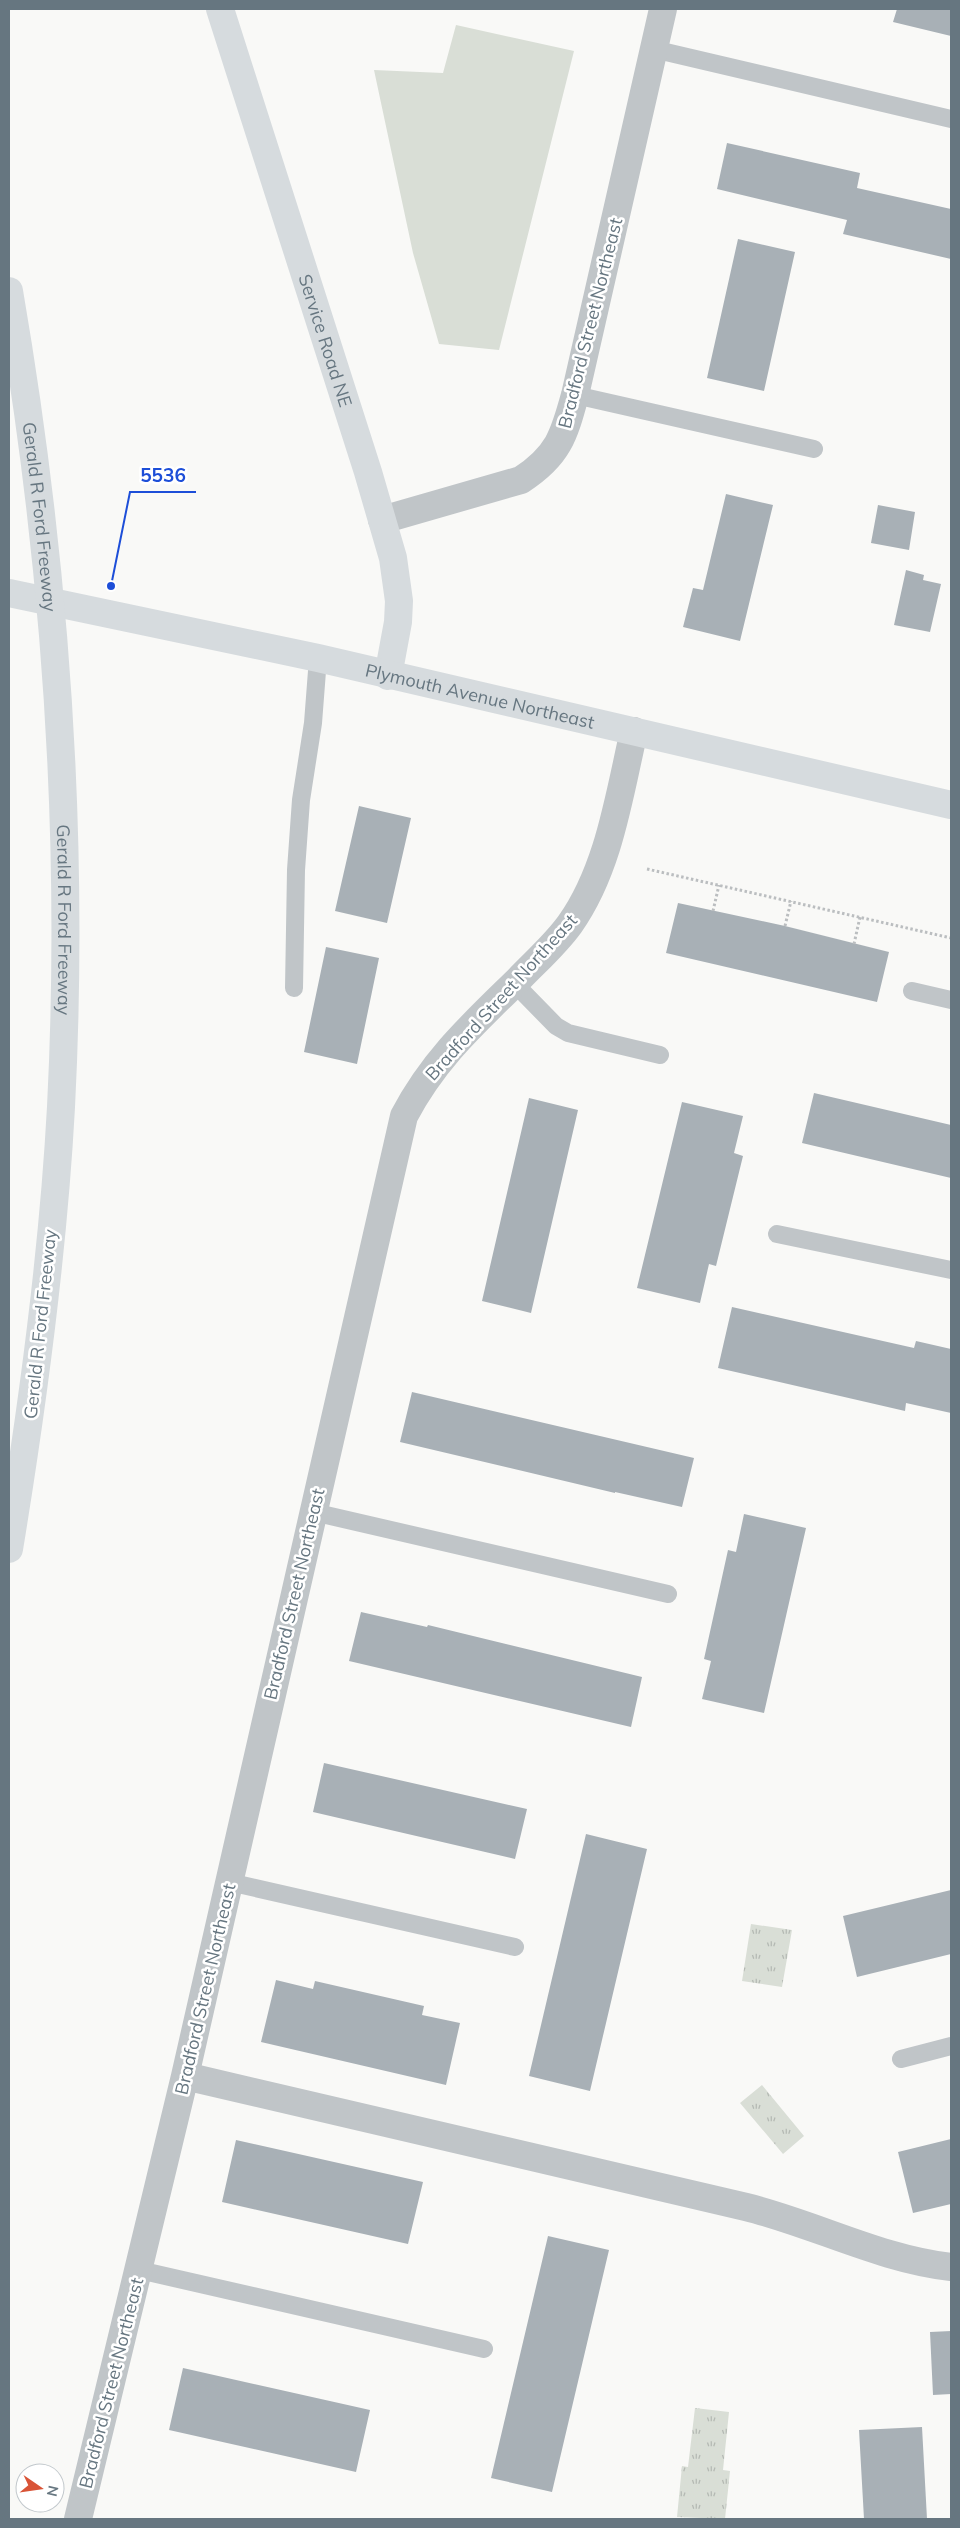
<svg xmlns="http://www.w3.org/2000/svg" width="960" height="2528" font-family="Mulish,sans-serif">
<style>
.grass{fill:url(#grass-tufts)}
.garden{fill:#d9ded6}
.building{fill:#a8b0b6}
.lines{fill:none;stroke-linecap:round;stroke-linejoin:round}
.path{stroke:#bbbec0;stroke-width:3;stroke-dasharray:2.5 2.5;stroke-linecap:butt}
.lane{stroke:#c0c5c8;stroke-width:18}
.street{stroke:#c0c5c8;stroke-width:28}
.secondary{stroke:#d6dbde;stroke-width:28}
.highway{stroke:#d6dbde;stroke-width:28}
.labels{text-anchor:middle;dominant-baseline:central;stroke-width:5;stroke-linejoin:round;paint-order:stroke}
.street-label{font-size:18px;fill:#667680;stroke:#fff}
.leader{fill:none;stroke:#1d4ed8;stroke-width:2}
.callout-dot{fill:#1d4ed8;stroke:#fff;stroke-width:2}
.callout-label{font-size:19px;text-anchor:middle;font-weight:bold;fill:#1d4ed8;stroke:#fff;stroke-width:5;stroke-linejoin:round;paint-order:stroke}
</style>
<defs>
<pattern id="grass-tufts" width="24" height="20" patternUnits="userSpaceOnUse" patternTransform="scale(1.25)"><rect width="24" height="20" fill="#d9ded6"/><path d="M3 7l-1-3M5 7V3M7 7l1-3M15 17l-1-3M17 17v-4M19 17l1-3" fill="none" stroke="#b4b9b3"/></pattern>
</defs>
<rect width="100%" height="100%" fill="#f9f9f7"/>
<path class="grass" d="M751,1924L792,1930L782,1987L742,1981Z
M762,2085L804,2136L783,2154L740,2103Z
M695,2408L729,2412L723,2470L730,2471L725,2519L677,2517L682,2466L688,2467Z"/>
<path class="garden" d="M456,25L574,51L499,350L439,344L413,253L374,70L443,73Z"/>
<path class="building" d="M897,9H951V36L893,22Z
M727,143L860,173L857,188L951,209V259L843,234L847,220L717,189Z
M738,239L795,252L764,391L707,378Z
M726,494L773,505L740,641L683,627L693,588L703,590Z
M878,505L915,512L909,550L871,543Z
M906,570L924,575L923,580L941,584L930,632L894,625Z
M359,806L411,818L387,923L335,911Z
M678,903L785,926L889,952L877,1002L666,953Z
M326,947L379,958L357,1064L304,1052Z
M814,1093L951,1125V1178L802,1143Z
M529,1098L578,1110L531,1313L482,1301Z
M682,1102L743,1116L734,1153L743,1156L716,1266L709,1264L700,1303L637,1288Z
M732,1307L914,1348L916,1341L951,1349V1413L906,1403L905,1411L718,1368Z
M412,1392L694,1458L682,1507L615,1492V1493L400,1442Z
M744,1514L806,1528L764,1713L702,1699L711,1661L704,1659L728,1550L736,1552Z
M361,1612L427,1627L428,1625L642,1677L631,1727L349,1661Z
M324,1763L527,1809L515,1859L313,1812Z
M586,1834L647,1849L590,2091L529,2076Z
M951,1890V1954L857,1977L843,1916Z
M276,1980L313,1989L315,1981L424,2006L422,2015L460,2023L446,2085L261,2042Z
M951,2139V2204L913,2213L898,2152Z
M236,2140L423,2182L408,2244L222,2202Z
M548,2236L609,2250L552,2492L491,2478Z
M951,2331V2394L933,2395L930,2332Z
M183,2368L370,2410L356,2472L169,2430Z
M922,2427L927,2519H864L859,2430Z"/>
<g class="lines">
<path class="path" d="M647,869L951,938
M713,911L719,885
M785,926L791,901
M854,944L860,917"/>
<path class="lane" d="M653,49L951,119
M575,395L814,449
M514,983L556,1026L568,1033L660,1055
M294,988L296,870L301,800L313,723L318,658
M912,991L951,1000
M777,1234L951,1270
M313,1512L668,1594
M229,1882L515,1947
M901,2059L951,2046
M139,2270L484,2349"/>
<path class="street" d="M382,520L521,480C558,456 564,436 575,395L663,9
M185,2076C372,2119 559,2162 746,2207C815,2224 880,2259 951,2267
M78,2519L185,2076L404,1116C434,1059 473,1024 518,980C535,962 555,945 570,924C609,869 619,796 634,731"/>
<g class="secondary">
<path id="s1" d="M220,9L368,472L393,558L399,601L398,622L388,676"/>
<path id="s2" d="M9,593L318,658L951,805"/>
</g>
<path class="highway" id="s3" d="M9,291C55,559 75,835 61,1107C53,1256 33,1403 9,1549"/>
</g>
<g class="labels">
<g class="street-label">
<text transform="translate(590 323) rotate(-76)">Bradford Street Northeast</text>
<text stroke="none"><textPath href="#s1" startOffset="348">Service Road NE</textPath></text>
<text stroke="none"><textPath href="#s3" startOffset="228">Gerald R Ford Freeway</textPath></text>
<text stroke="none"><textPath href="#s2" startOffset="482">Plymouth Avenue Northeast</textPath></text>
<text stroke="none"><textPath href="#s3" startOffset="632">Gerald R Ford Freeway</textPath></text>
<text transform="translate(501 997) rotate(-48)">Bradford Street Northeast</text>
<text transform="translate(40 1324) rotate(-84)">Gerald R Ford Freeway</text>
<text transform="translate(294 1594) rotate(-77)">Bradford Street Northeast</text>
<text transform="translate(205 1989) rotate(-77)">Bradford Street Northeast</text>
<text transform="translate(111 2383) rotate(-76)">Bradford Street Northeast</text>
</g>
</g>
<path class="leader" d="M111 586L130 492H196"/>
<circle class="callout-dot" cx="111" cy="586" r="5"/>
<g class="callout-label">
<text x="163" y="482">5536</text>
</g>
<rect width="960" height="2528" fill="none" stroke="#667680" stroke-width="20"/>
<g transform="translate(40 2488) rotate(103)"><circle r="24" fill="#ffffff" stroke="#c2c8cc"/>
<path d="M0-4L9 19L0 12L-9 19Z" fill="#d95437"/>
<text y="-8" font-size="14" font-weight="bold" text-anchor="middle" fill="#667680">N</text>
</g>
</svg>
